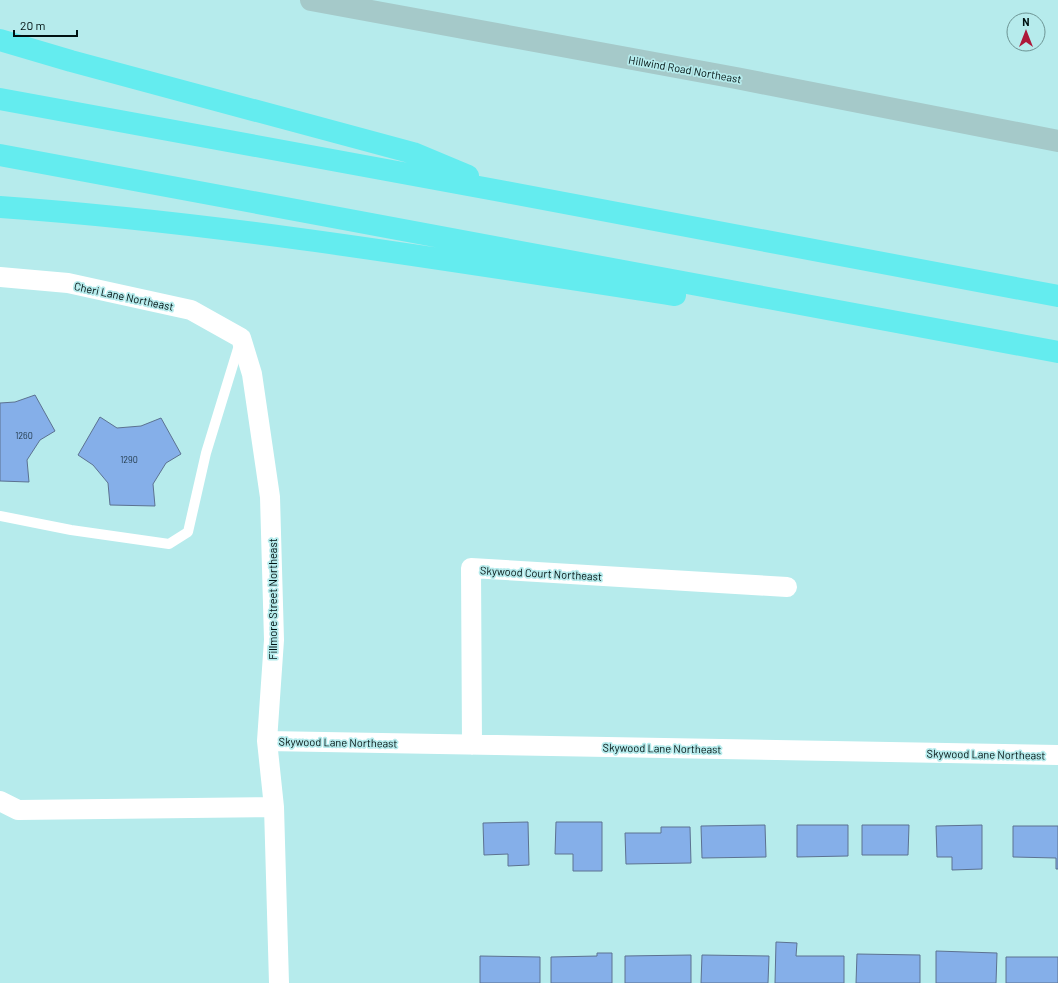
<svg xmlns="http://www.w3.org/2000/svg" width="1058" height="983" font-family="Barlow,sans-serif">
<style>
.building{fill:#85afe9;stroke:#5c7291}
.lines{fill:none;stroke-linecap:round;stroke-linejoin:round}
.lane{stroke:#fff;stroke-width:10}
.street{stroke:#fff;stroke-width:20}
.secondary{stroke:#a5c9c9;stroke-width:22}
.highway{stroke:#64ecef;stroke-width:22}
.labels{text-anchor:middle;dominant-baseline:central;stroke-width:3.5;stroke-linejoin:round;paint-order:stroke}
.number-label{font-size:9px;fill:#213847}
.street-label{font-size:11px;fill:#011;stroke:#b6ebec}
</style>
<rect width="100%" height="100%" fill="#b6ebec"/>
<path class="building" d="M35,395L55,431L40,440L27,460L29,482L0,481V403L15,402Z
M100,417L117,428L141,426L161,418L181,454L166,463L153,484L155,506L110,505L108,483L93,465L78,455Z
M528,822L529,865L508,866V854L484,855L483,823Z
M556,822H602V871H573V854H555Z
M765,825L766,857L702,858L701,826Z
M797,825H848V856L797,857Z
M862,825H909L908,855H862Z
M982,825V869L952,870V857H937L936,826Z
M1013,826H1058V869H1056V858L1013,857Z
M661,827H690L691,863L626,864L625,833H661Z
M776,942L797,943L796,956H844V983H775Z
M936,951L997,953L996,983H936Z
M597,953H612V983H551V957L597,956Z
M857,954L920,955V983H856Z
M691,955V983H625V956Z
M702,955L769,956L768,983H701Z
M480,956L540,957V983H480Z
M1006,957H1058V983H1006Z"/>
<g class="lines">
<path class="lane" d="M0,516L71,530L169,544L188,532L206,453L240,342"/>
<path class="street" d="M0,277L68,283L191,310L241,338L252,374L270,497L274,640L267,741L274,807L279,983
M267,741L1058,755
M472,745L471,568L787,587
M0,801L18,810L274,807"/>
<path class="secondary" d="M311,0L736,78L1058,141"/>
<path class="highway" d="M0,40L71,61L413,153L468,176
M0,99L506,192L1058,296
M0,155L1058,352
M0,207C226,223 451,261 675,295"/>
</g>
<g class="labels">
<g class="number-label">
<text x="24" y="435">1260</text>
<text x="129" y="459">1290</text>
</g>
<g class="street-label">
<text transform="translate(685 69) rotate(10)">Hillwind Road Northeast</text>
<text transform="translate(124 296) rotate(12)">Cheri Lane Northeast</text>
<text transform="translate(541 573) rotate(3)">Skywood Court Northeast</text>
<text transform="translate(272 599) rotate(-90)">Fillmore Street Northeast</text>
<text transform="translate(338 742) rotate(1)">Skywood Lane Northeast</text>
<text transform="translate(662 748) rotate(1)">Skywood Lane Northeast</text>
<text transform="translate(986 754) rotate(1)">Skywood Lane Northeast</text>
</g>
</g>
<g transform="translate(1026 32)"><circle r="19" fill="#b6ebec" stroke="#6d9494"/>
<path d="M0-3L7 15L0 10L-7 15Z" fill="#ad1839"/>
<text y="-6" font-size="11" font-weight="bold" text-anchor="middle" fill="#001111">N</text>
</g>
<path d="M14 30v6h63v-6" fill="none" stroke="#001111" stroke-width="2"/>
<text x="20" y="30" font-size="12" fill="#001111" stroke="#b6ebec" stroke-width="3" paint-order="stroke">20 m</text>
</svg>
